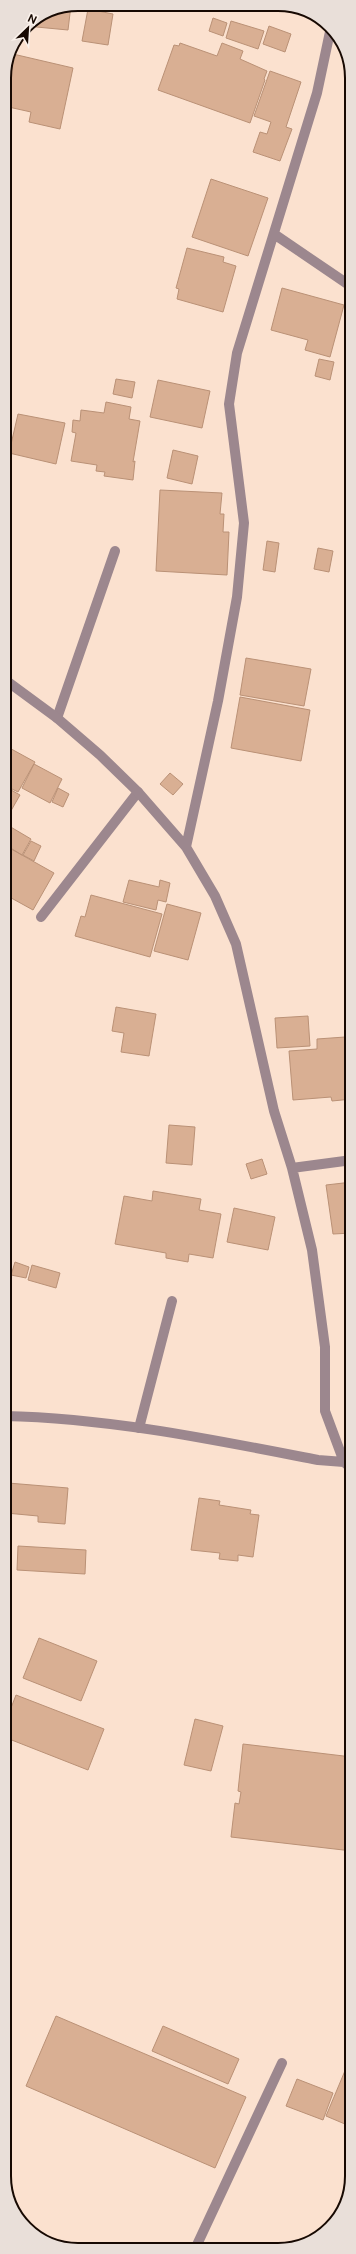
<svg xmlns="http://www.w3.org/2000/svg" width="356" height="2254" font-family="'Public Sans',sans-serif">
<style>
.building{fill:#d9af93;stroke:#ba9176}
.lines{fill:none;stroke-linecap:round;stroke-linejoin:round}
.lane{stroke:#9c878e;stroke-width:10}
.street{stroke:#9c878e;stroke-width:10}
.rim{fill:none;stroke:#170902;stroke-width:2}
</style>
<rect width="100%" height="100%" fill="#fbe1cf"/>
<path class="building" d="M71,5L68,30L26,26L50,10Z
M88,9L113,14L108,45L82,41Z
M213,18L227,23L223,36L209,31Z
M231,21L264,31L258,49L226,38Z
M269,26L291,34L285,52L263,44Z
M180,43L217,56L222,43L243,51L240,59L267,71L264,79L265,80L250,123L158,90L174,45L179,46Z
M13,54L73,68L60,129L29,122L31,112L4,106V73Z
M270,71L301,82L286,127L292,129L280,161L253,152L260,132L267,134L271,122L254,116Z
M211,179L268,198L248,256L192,237Z
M187,248L224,257L223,262L236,266L223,312L177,299L179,289L176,288Z
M282,288L344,305L330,357L305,350L308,340L271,330Z
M319,359L334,362L330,380L315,376Z
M116,379L135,382L132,398L113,394Z
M158,380L210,391L202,428L150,417Z
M106,402L131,407L129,419L140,421L133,462L135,461L133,480L104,476L105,472L96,471L97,465L71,461L76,433L72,432L73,420L80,421L81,410L104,413Z
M18,414L65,423L56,464L9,453Z
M173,450L198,456L192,484L167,478Z
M160,490L222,493L220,514H224L223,532H229L227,575L156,571Z
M267,541L279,543L275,572L263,570Z
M318,548L333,551L329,572L314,569Z
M246,658L311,669L304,706L240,695Z
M240,697L310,710L301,761L231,748Z
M4,745L35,762L18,792L4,785Z
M34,764L62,779L50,803L22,788Z
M170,773L183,784L173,795L160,784Z
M4,786L20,795L4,823Z
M58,788L69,794L63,807L52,802Z
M9,826L31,839L22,855L4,844V835Z
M31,841L41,846L34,861L23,855Z
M4,845L54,873L33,910L4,894Z
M129,880L159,887L160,880L170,883L166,902L158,900L156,910L123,902Z
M91,895L162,914L150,957L75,936L81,916L85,917Z
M167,904L201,913L188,960L154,951Z
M116,1007L156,1014L149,1056L121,1052L124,1033L112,1031Z
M308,1016L310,1046L277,1048L275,1018Z
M345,1037L349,1082H352V1099L332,1101L331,1097L293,1100L289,1051L317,1049V1039Z
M169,1125L195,1127L192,1165L166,1163Z
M262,1159L267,1174L251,1179L246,1164Z
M352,1182V1233L333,1234L326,1185Z
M153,1191L201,1199L199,1210L221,1214L213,1258L189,1254L188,1262L166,1258V1253L115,1244L124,1196L152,1201Z
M234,1208L275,1217L268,1250L227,1242Z
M15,1262L29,1267L26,1278L11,1275Z
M32,1265L60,1273L56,1288L28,1280Z
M4,1468H8L4,1512Z
M8,1483L68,1488L65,1524L38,1522V1516L6,1513Z
M199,1498L220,1501L219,1505L251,1510L250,1514L259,1515L253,1557L238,1555V1561L219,1559L220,1553L191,1550Z
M18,1546L86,1550L85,1574L17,1570Z
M39,1638L97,1661L81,1701L23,1678Z
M16,1695L104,1729L88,1770L4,1737V1726Z
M195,1719L223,1726L211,1771L184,1765Z
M243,1744L352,1757V1851L231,1837L235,1803L239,1804L241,1792L238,1791Z
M56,2016L246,2097L215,2168L26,2086Z
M163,2026L239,2059L228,2084L152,2051Z
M352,2054V2127L326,2116Z
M297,2079L333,2093L323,2120L286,2106Z
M4,2106L8,2108L4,2115Z"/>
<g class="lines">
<path class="lane" d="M57,718L115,551
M41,917L138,792
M139,1428L172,1301"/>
<path class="street" d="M274,234L352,287
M4,679L57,718L100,755L138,792L186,847L215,896L236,944L274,1111L292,1168L312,1250L325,1347V1411L344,1462
M186,847L218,701L237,597L244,523L229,404L237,353L317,93L331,27
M292,1168L352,1160
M4,1416C109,1418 215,1440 318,1460L344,1462L352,1469
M195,2249L282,2063"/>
</g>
<path d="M0 0H356V2254H0ZM78 11H278A67 67 0 0 1 345 78V2176A67 67 0 0 1 278 2243H78A67 67 0 0 1 11 2176V78A67 67 0 0 1 78 11Z" fill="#e9dfd9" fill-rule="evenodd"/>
<path class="rim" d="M78 11H278A67 67 0 0 1 345 78V2176A67 67 0 0 1 278 2243H78A67 67 0 0 1 11 2176V78A67 67 0 0 1 78 11Z"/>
<g transform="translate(28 28) rotate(25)" stroke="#fbf2ec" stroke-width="3" paint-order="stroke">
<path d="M0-3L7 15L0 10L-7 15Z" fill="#170902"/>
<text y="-6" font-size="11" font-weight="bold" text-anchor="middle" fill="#170902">N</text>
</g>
</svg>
